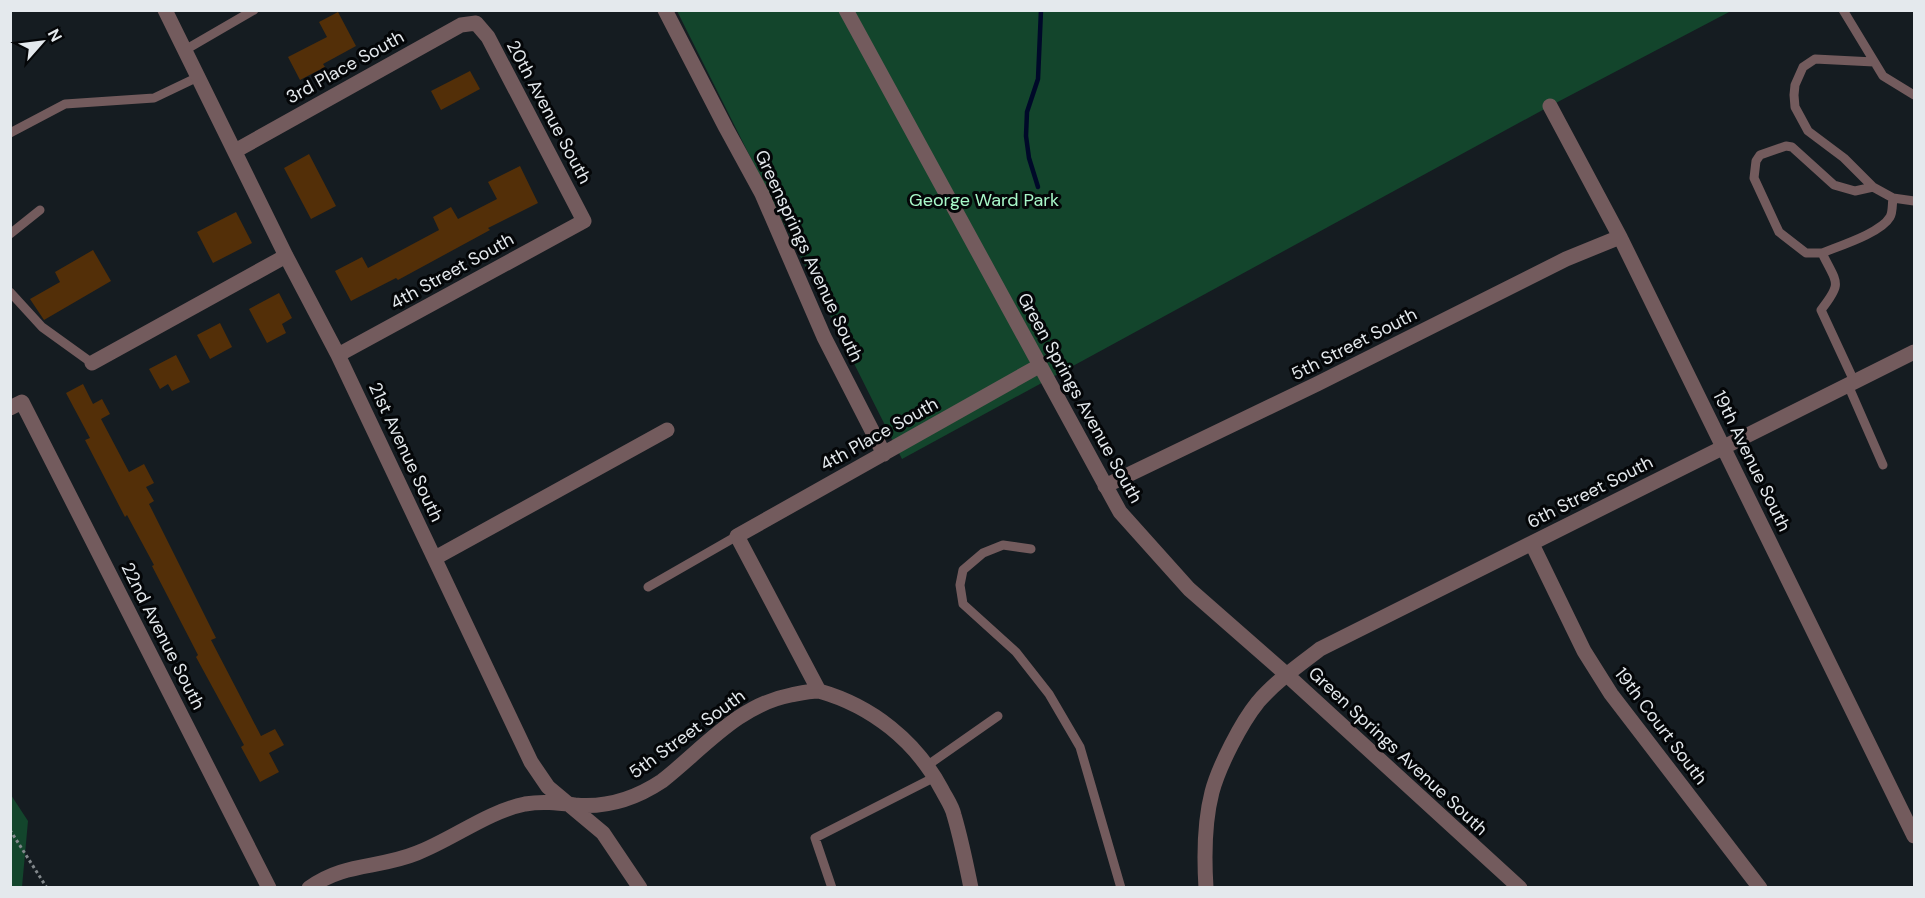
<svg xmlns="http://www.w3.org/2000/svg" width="1925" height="898" font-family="'DM Sans',sans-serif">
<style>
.green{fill:#13452c}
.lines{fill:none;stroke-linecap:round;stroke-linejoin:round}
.stream{stroke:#000929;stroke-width:4.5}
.building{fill:#532f08}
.path{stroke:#82888c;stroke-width:3;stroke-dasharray:3 3;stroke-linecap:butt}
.service{stroke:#735b5d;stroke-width:9}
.minor{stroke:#735b5d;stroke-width:15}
.labels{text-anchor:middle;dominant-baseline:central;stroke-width:6;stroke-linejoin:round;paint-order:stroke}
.street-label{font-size:18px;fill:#e4e9ed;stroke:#040608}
.park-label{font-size:18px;fill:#a8f8c9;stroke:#040608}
</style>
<rect width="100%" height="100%" fill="#151c21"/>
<path class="green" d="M677,11H1731L1550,106L902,459Z
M11,795L28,821L22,887H11Z"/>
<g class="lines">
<path class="stream" d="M1038,187L1029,158L1026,136L1027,112L1038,79L1041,10"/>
</g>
<path class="building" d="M338,12L356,46L323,64L325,67L300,80L288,57L327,37L319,22Z
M470,71L480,89L441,110L431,91Z
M309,154L336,206L311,219L284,168Z
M520,166L538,203L488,228L490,230L398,280L396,278L351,301L335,271L362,257L368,268L439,230L433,217L451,207L458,219L497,199L488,182Z
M236,212L252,243L213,263L197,232Z
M93,250L111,281L44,320L30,299L60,282L55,272Z
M279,293L292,318L282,324L286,333L267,343L249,309Z
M220,323L232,347L210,359L197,335Z
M176,355L190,382L172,391L168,384L160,389L149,369Z
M83,384L93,404L102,399L110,414L101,419L129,472L144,464L154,483L146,487L154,501L149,504L216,638L211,640L261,736L275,729L284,745L269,753L279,772L260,782L241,747L244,745L196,657L198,655L152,566L154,565L127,515L125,517L85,440L90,438L66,393Z"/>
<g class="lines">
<path class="path" d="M10,830L47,888"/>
<path class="service" d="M1843,10L1883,76L1914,95
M185,50L254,10
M10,133L65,104L154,98L198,77
M1873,187L1844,158L1808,131L1795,107L1794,95L1795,85L1803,67L1815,59L1874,62
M10,234L40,210
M1822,253C1839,246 1881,233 1890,217C1893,212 1892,203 1893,198
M10,292L42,327L92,363
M1854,381L1821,310C1843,282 1837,284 1822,253H1806L1779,232L1754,178L1756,161L1760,155L1786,146L1792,147L1834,185L1855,191L1873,187L1893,198L1914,201
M1848,385L1883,465
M1031,549L1003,545L983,553L963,570L960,585L963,604L1016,652L1049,694L1080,747L1121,888
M648,587L737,536
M928,765L998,716
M832,888L815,838L935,777"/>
<path class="minor" d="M165,10L286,256L338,355L531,762L548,787L603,833L640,888
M665,10L726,128L762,194L824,337L884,454
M846,10L1120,512L1189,589L1287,675L1520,888
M1550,106L1620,237L1914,836
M235,151L461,25L476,23L488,37L584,221L338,355
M92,363L286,256
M10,408L22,402L269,888
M1105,486L1317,384L1566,259L1620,237
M1532,544L1584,651L1611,694L1760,888
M435,558L667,430
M309,888C345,862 378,869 417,853C453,839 487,812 525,804C543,801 558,803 575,805C607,808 635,799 662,781C703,749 738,705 791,695C801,693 809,691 819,691
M971,888C966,863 961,839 954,815C952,806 946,798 942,790C916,741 872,706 819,691L737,536L1039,366
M1206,888C1204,856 1204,823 1212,792C1219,766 1241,723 1258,702C1275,682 1299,665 1320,649L1914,352"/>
</g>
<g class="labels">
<g class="street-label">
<text transform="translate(345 67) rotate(-29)">3rd Place South</text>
<text transform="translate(549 112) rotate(62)">20th Avenue South</text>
<text transform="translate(809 256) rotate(65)">Greensprings Avenue South</text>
<text transform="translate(452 271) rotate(-29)">4th Street South</text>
<text transform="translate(1354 344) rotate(-27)">5th Street South</text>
<text transform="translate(1080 398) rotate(61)">Green Springs Avenue South</text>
<text transform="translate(879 434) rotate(-29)">4th Place South</text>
<text transform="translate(406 452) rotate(65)">21st Avenue South</text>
<text transform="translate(1752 461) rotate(64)">19th Avenue South</text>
<text transform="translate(1590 492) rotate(-27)">6th Street South</text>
<text transform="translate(163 636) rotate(63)">22nd Avenue South</text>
<text transform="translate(1661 726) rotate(53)">19th Court South</text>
<text transform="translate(687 734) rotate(-36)">5th Street South</text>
<text transform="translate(1398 751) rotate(43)">Green Springs Avenue South</text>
</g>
<g class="park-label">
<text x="984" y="200">George Ward Park</text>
</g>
</g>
<rect width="1925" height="898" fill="none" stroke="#e4e9ed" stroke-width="24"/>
<g transform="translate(42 42) rotate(62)" stroke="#040608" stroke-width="4.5" paint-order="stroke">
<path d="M0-4.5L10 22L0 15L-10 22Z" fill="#e4e9ed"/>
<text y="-9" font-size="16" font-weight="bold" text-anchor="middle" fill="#e4e9ed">N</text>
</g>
</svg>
